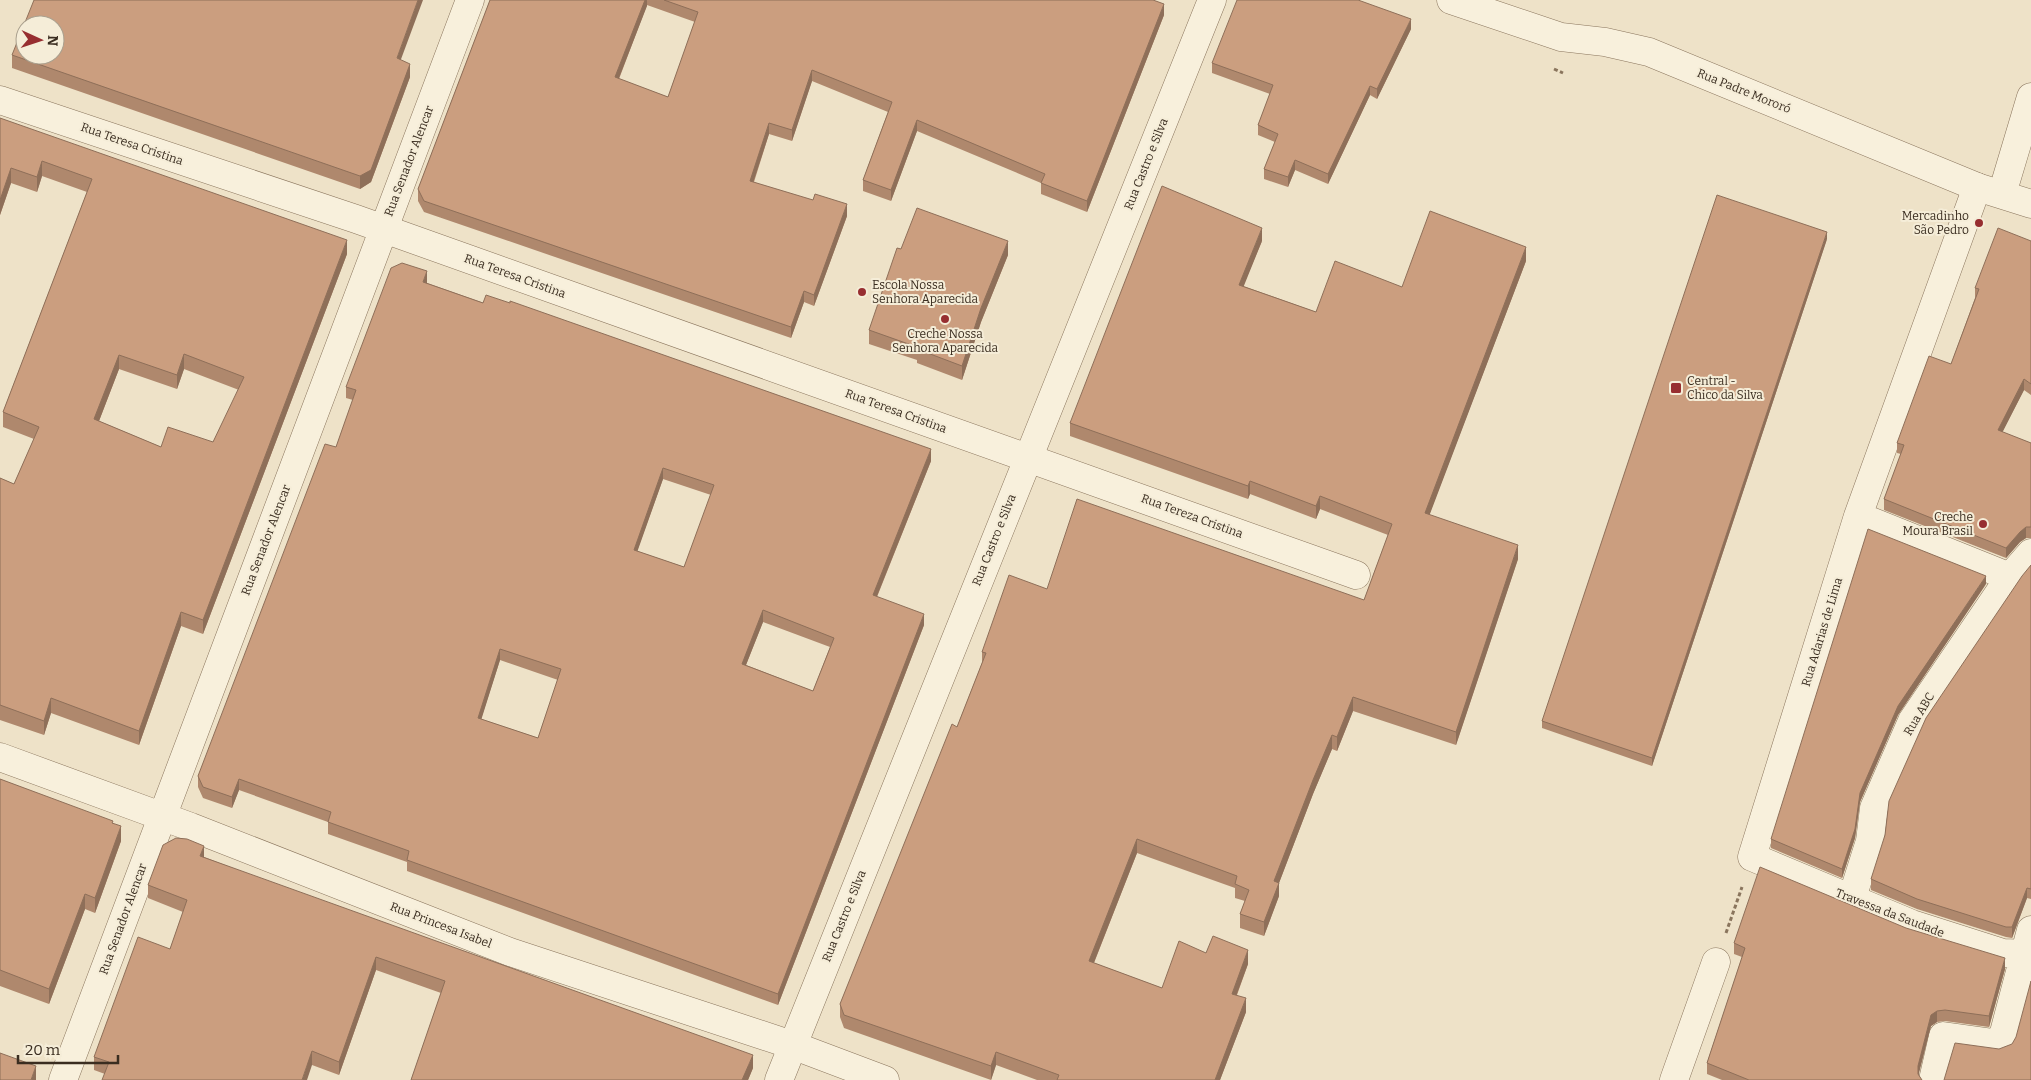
<svg xmlns="http://www.w3.org/2000/svg" width="2031" height="1080" font-family="Bitter,serif">
<style>
.lines{fill:none;stroke-linecap:round;stroke-linejoin:round}
.minor-casing{stroke:#8a755d;stroke-width:29}
.tertiary-casing{stroke:#8a755d;stroke-width:29}
.path{stroke:#8a755d;stroke-width:3;stroke-dasharray:4 2.5;stroke-linecap:butt}
.minor{stroke:#f8f0dc;stroke-width:28}
.tertiary{stroke:#f8f0dc;stroke-width:28}
.wall{fill:#af886d;fill-rule:evenodd}
.shaded-wall{fill:#8e6f59}
.building{fill:#cb9e7f;stroke:#8e6f59;fill-rule:evenodd}
.poi-dot{fill:#972e30;stroke:#f5edd8;stroke-width:2}
.labels{text-anchor:middle;dominant-baseline:central;stroke-width:4;stroke-linejoin:round;paint-order:stroke}
.street-label{font-size:12px;fill:#3a2d20;stroke:#f5edd8}
.poi-label{font-size:12px;fill:#3a2d20;stroke:#f5edd8;text-anchor:end}
</style>
<rect width="100%" height="100%" fill="#eee2c8"/>
<g class="lines">
<defs>
<path id="minor" d="M0,100L356,219L1356,575
M1977,187L1858,516L1752,857L1912,924L2003,953L2031,954
M2002,194L2031,97
M1858,516L2010,577
M0,757L191,827L510,952L792,1045L885,1080
M1852,898L1870,841L1874,808L1912,721L2010,577L2031,553
M63,1080L470,0
M1674,1080L1716,962
M1933,1080L1943,1036L2001,1044L2031,930"/>
<path id="tertiary" d="M1451,0L1561,37L1605,42L1649,52L1977,187L2031,204
M779,1080L1212,0"/>
</defs>
<use href="#minor" class="minor-casing"/>
<use href="#tertiary" class="tertiary-casing"/>
<path class="path" d="M1554,69L1563,73
M1726,933L1742,887"/>
<use href="#minor" class="minor"/>
<use href="#tertiary" class="tertiary"/>
</g>
<path class="wall" d="M490,0H1153L1164,15L1087,212L1041,194V183L917,131L891,201L863,191V180L888,112L812,81L792,141L769,134L754,182L847,216L814,306L804,302L791,338L424,212L418,201V189ZM647,5L695,22L668,97L619,79Z
M1411,29L1377,99L1370,95L1328,184L1295,170L1288,187L1264,179V169L1275,142L1258,135V125L1270,94L1212,73V63Z
M12,55L401,60L410,77L371,182L360,189L12,68Z
M0,118L347,254L203,634L181,626L139,745L51,713L44,735L0,720V478L14,484L34,439L3,427V412L87,192L42,176L37,192L11,183L0,215ZM119,369L177,389L184,369L239,390L213,442L161,447L99,421Z
M1827,239L1652,766L1542,728V721Z
M1262,241L1243,286L1316,312L1402,287L1526,261L1429,515L1518,559L1456,745L1353,711L1337,751L1332,749L1313,794L1279,883V896L1264,936L1240,928V914L1245,901L1235,898V888L1137,853L1094,963L1162,988L1206,953L1248,964L1237,995L1246,1012L1220,1080H1037L996,1065L991,1080L844,1028L840,1017V1004L957,727L982,663V652L1047,589L1364,600L1388,535L1320,509L1316,519L1250,494L1248,499L1070,436V423Z
M2031,241V395L2024,390L2002,432L2031,443V538H2026L2020,542L2006,558L1884,510V499L1901,454L1897,453V443L1951,364L1975,298V288Z
M901,249L1008,255L981,322L962,380L917,363V360L869,344V330Z
M427,283L931,461L877,597L924,625L778,1005L407,871V862L328,834V822L239,790L232,808L203,798L198,787V776L336,447L353,400L346,398V387ZM663,479L711,495L684,567L637,551ZM763,622L830,647L813,691L746,665ZM500,660L558,680L538,738L481,719Z
M2031,565V899L2027,898L2012,938L2006,937L1917,909L1871,890V879Z
M1986,584L1898,715L1860,802L1855,838L1842,878L1771,848V839Z
M0,779L113,823L121,841L95,913L85,909L49,1004L0,986Z
M204,857L753,1068L748,1080H411L441,993L376,970L339,1075L312,1065L105,1074L94,1070V1057L170,949L183,912L148,898V885Z
M1734,943L2005,969L1989,1027L1945,1021L1937,1022L1931,1026L1918,1075L1922,1080H1722L1707,1074V1063L1742,957L1734,954Z"/>
<path class="shaded-wall" d="M418,0H423L397,70V58Z
M645,0H647V6L615,88V77Z
M1164,4V15L1087,212V201Z
M1411,19V29L1377,99V89Z
M410,64V77L371,182L360,189V176Z
M812,70V81L792,141V130Z
M1370,86V95L1328,184V174Z
M917,120V131L891,201V190Z
M769,123V134L750,192V181Z
M1295,160V170L1288,187V177Z
M42,161V176L37,192V177Z
M11,168V183L0,215V200Z
M847,204V216L814,306V295Z
M1262,228V241L1239,298V285Z
M1827,232V239L1652,766V758Z
M347,240V254L203,634V620Z
M1008,241V255L981,322L962,380V366L981,308Z
M1526,247V261L1425,527V513Z
M427,271V283L423,293V282Z
M804,291V302L791,338V327Z
M184,354V369L177,389V375Z
M119,355V369L94,434V419Z
M2024,379V390L1998,441V430Z
M931,449V461L873,606V595Z
M663,468V479L634,561V550Z
M1250,481V494L1248,499V486Z
M1320,496V509L1316,519V506Z
M2026,527V538L2020,542L2006,558V548L2020,532Z
M1518,545V559L1456,745V732Z
M1986,576V584L1898,715L1860,802L1855,838L1842,878V869L1860,793L1898,706Z
M763,610V622L742,675V664Z
M181,612V626L139,745V731Z
M924,614V625L778,1005V994Z
M500,649V660L478,730V718Z
M1353,697V711L1337,751V737Z
M51,698V713L44,735V721Z
M1332,735V749L1313,794L1279,883V896L1264,936V922L1274,881L1313,780Z
M239,779V790L232,808V797Z
M121,826V841L95,913V898Z
M1137,839V853L1089,975V961Z
M204,846V859L200,856Z
M2027,888V898L2012,938V927Z
M85,894V909L49,1004V989Z
M1248,950V964L1232,1007V994Z
M376,957V970L339,1075V1062Z
M2005,958V969L1989,1027V1016Z
M1246,998V1012L1220,1080H1215Z
M1937,1011V1022L1931,1026L1918,1077V1066L1931,1015Z
M312,1051V1065L307,1080H302Z
M996,1052V1065L991,1080V1066Z
M753,1055V1068L748,1080H742Z
M36,1066V1080H31Z"/>
<path class="building" d="M34,0H418L397,58L410,64L371,170L360,176L12,55ZM25,25H55V55H25Z
M490,0H645L615,77L668,97L698,12L664,0H1153L1164,4L1087,201L1041,183L1045,174L917,120L891,190L863,180L892,102L812,70L792,130L769,123L750,181L813,200L815,194L847,204L814,295L804,291L791,327L424,201L418,189Z
M1237,0H1358L1411,19L1377,89L1370,86L1328,174L1295,160L1288,177L1264,169L1278,134L1258,125L1273,85L1212,63Z
M0,118L347,240L203,620L181,612L139,731L51,698L44,721L0,705V478L14,484L39,427L3,412L92,179L42,161L37,177L11,168L0,200ZM184,354L244,377L213,442L168,427L161,447L94,419L119,355L177,375Z
M1162,186L1262,228L1239,285L1316,312L1335,261L1402,287L1430,211L1526,247L1425,513L1518,545L1456,732L1353,697L1337,737L1332,735L1313,780L1274,881L1279,883L1264,922L1240,914L1249,890L1235,884L1237,876L1137,839L1089,961L1162,988L1179,941L1206,953L1213,936L1248,950L1232,994L1246,998L1215,1080H1057L1059,1075L996,1052L991,1066L844,1015L840,1004L952,724L957,727L986,653L982,652L1009,575L1047,589L1077,499L1364,600L1392,524L1320,496L1316,506L1250,481L1248,486L1070,423Z
M1717,195L1827,232L1652,758L1542,721Z
M917,208L1008,241L981,308L962,366L917,349V347L869,330L897,248L901,249Z
M1998,228L2031,241V384L2024,379L1998,430L2031,443V527H2026L2020,532L2006,548L1884,499L1904,445L1897,443L1929,356L1951,364L1979,289L1975,288Z
M402,263L427,271L423,282L483,303L486,295L510,303V301L931,449L873,595L924,614L778,994L407,860L409,851L328,822L331,812L239,779L232,797L203,787L198,776L325,444L336,447L356,390L346,387L391,268ZM663,468L714,485L684,567L634,550ZM763,610L834,638L813,691L742,664ZM500,649L561,669L538,738L478,718Z
M1868,529L1986,576L1898,706L1860,793L1855,829L1842,869L1771,839Z
M2031,565V889L2027,888L2012,927H2006L1917,899L1871,879L1885,835L1889,801L1926,718L2022,576Z
M0,779L113,821L112,823L121,826L95,898L85,894L49,989L0,970Z
M176,838L187,839L204,846L200,856L753,1055L742,1080H411L445,981L376,957L339,1062L312,1051L302,1080H102L109,1062L94,1057L138,937L170,949L187,900L148,885L163,845Z
M1760,867L1906,928L2005,958L1989,1016L1945,1010L1937,1011L1931,1015L1918,1066V1074L1922,1080H1749L1707,1063L1745,948L1734,943Z
M2031,981V1080H1944L1955,1043L1999,1049L2012,1044L2016,1037Z
M0,1053L36,1066L31,1080H0Z"/>
<g class="poi-dot">
<circle cx="1979" cy="223" r="5"/>
<circle cx="862" cy="292" r="5"/>
<circle cx="945" cy="319" r="5"/>
<rect x="1670" y="382" width="12" height="12" rx="2.5"/>
<circle cx="1983" cy="524" r="5"/>
</g>
<g class="labels">
<g class="street-label">
<text transform="translate(1744 91) rotate(22)">Rua Padre Mororó</text>
<text transform="translate(132 144) rotate(19)">Rua Teresa Cristina</text>
<text transform="translate(409 161) rotate(-69)">Rua Senador Alencar</text>
<text transform="translate(1146 164) rotate(-68)">Rua Castro e Silva</text>
<text transform="translate(515 276) rotate(20)">Rua Teresa Cristina</text>
<text transform="translate(896 411) rotate(20)">Rua Teresa Cristina</text>
<text transform="translate(1192 516) rotate(20)">Rua Tereza Cristina</text>
<text transform="translate(266 540) rotate(-69)">Rua Senador Alencar</text>
<text transform="translate(994 540) rotate(-68)">Rua Castro e Silva</text>
<text transform="translate(1822 632) rotate(-73)">Rua Adarias de Lima</text>
<text transform="translate(1919 714) rotate(-59)">Rua ABC</text>
<text transform="translate(1890 913) rotate(21)">Travessa da Saudade</text>
<text transform="translate(844 916) rotate(-68)">Rua Castro e Silva</text>
<text transform="translate(123 919) rotate(-70)">Rua Senador Alencar</text>
<text transform="translate(441 925) rotate(21)">Rua Princesa Isabel</text>
</g>
<g class="poi-label">
<text x="1969" y="216">Mercadinho<tspan x="1969" dy="14">São Pedro</tspan></text>
<text x="872" y="285" text-anchor="start">Escola Nossa<tspan x="872" dy="14">Senhora Aparecida</tspan></text>
<text x="945" y="334" text-anchor="middle">Creche Nossa<tspan x="945" dy="14">Senhora Aparecida</tspan></text>
<text x="1687" y="381" text-anchor="start">Central -<tspan x="1687" dy="14">Chico da Silva</tspan></text>
<text x="1973" y="517">Creche<tspan x="1973" dy="14">Moura Brasil</tspan></text>
</g>
</g>
<g transform="translate(40 40) rotate(93)"><circle r="24" fill="#f5edd8" stroke="#aaa08e"/>
<path d="M0-4L9 19L0 12L-9 19Z" fill="#972e30"/>
<text y="-8" font-size="14" font-weight="bold" text-anchor="middle" fill="#3a2d20">N</text>
</g>
<path d="M18 1055v8h100v-8" fill="none" stroke="#3a2d20" stroke-width="2.5"/>
<text x="25" y="1055" font-size="15" fill="#3a2d20" stroke="#f5edd8" stroke-width="4" paint-order="stroke">20 m</text>
</svg>
